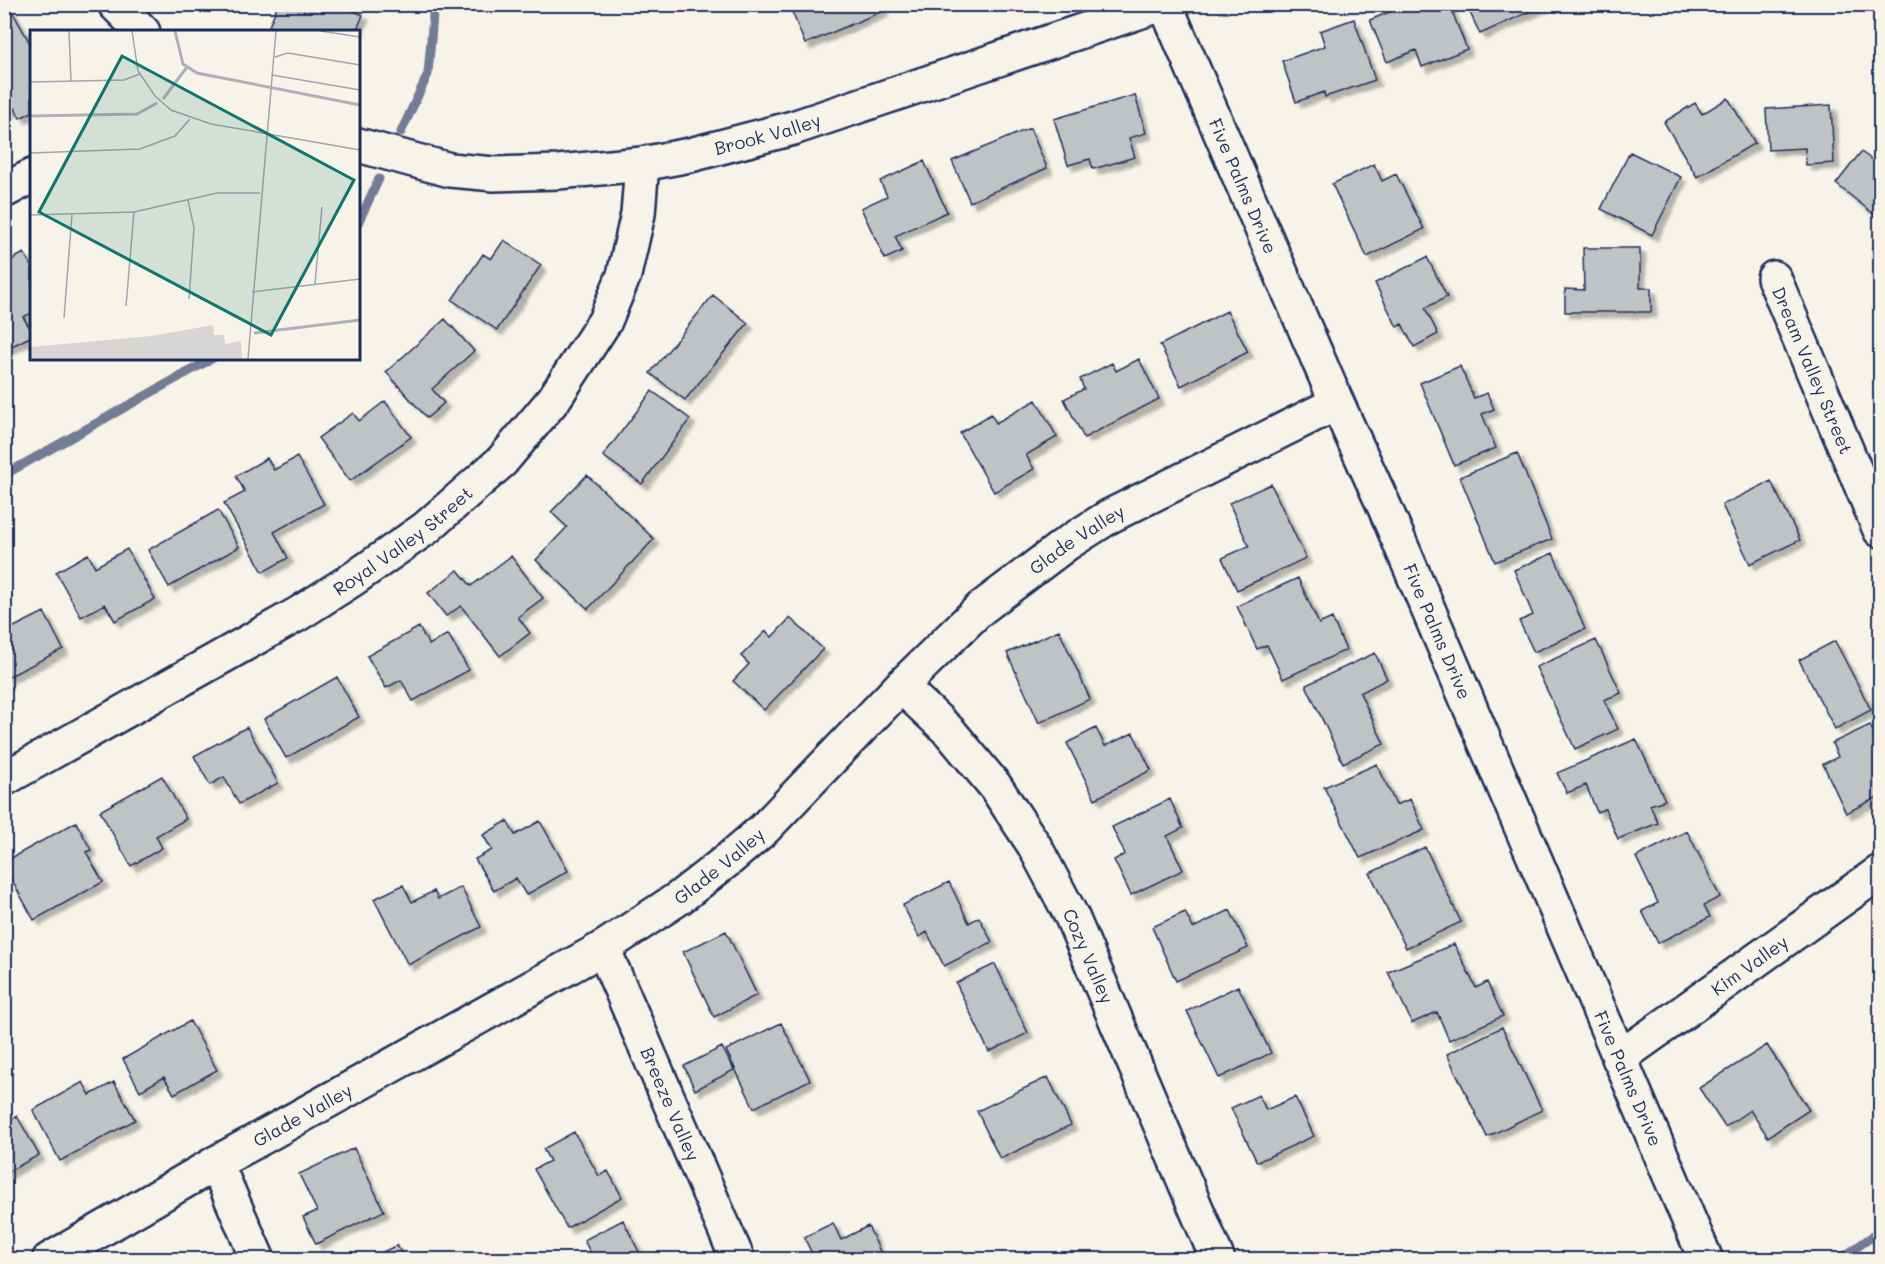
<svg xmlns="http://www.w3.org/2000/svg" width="1885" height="1264" font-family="Mali,sans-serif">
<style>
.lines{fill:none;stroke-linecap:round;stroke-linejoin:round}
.stream{stroke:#727c95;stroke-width:9}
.building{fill:#c0c3c5;stroke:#1b2f5e;stroke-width:1.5;filter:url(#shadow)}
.minor-casing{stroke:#1b2f5e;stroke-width:38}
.minor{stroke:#f7f3e8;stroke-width:33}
.labels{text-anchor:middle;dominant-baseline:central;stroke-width:5;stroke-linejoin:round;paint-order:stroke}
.street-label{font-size:18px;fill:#1b2f5e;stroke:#f7f3e8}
.inset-river{fill:none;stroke:#acb0b9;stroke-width:3}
.inset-road{fill:none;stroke:#9fa5b1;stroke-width:1.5}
.view{fill:#0f766e;fill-opacity:0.15;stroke:#0f766e;stroke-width:3}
.inset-edge{fill:none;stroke:#1b2f5e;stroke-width:3}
</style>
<defs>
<filter id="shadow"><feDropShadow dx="5.5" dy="5.5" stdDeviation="1.5" flood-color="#0004"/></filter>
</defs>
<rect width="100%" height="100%" fill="#f7f3e8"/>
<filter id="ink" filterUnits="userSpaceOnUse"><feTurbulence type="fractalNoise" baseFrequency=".0167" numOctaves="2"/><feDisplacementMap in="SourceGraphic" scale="12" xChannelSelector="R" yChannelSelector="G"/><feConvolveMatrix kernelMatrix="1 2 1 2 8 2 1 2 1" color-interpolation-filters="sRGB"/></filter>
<g filter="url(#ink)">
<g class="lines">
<path class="stream" d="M401,132L428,74L434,4
M358,223L379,179
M4,475L213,358
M1839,1260L1880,1231"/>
</g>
<path class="building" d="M278,4H338L363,15L356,32H282L269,26Z
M789,4H880L883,11L805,44Z
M1409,4H1449L1467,49L1422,67L1416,50L1387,62L1370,20Z
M1466,4H1546L1480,34Z
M11,9L32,47V112L20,118L15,108L4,114V13Z
M1354,19L1375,80L1325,97L1324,92L1296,102L1282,61L1325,46L1320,31Z
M1135,95L1146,133L1129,138L1135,157L1093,169L1090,159L1068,165L1054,119Z
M1728,98L1755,143L1697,177L1664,122L1695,103L1702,114Z
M1831,105L1834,163L1806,165L1805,148L1768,150L1766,109Z
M1030,128L1047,168L970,202L952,161Z
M1880,147V219L1836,184L1861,152L1871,159Z
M1630,152L1681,177L1652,235L1601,209Z
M924,161L947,212L895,236L902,251L885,259L861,208L887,196L880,181Z
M1374,164L1382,181L1396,174L1424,229L1367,257L1332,184Z
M504,240L541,265L497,330L452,300L483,254L491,259Z
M1880,246V272L1873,248Z
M1583,248H1640V288H1651V312H1565V289L1584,290Z
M24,253L32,266V313L23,317L32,331V336L4,350V264Z
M1427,257L1447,297L1425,308L1438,334L1414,347L1402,324L1397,327L1375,283Z
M713,295L748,323L685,400L650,373Z
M1227,311L1248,352L1181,386L1160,345Z
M445,319L474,351L432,389L444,403L427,418L386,372Z
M1139,359L1159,399L1084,438L1064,399L1084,389L1080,379L1112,363L1116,371Z
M1460,366L1474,398L1487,393L1494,409L1482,414L1496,448L1454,465L1420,383Z
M652,391L690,419L642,484L603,456Z
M1036,400L1057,437L1026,455L1034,469L994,492L960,433L991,414L996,423Z
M385,401L411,437L350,481L318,438L353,413L359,421Z
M1517,453L1552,539L1495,562L1460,477Z
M297,457L324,504L274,532L288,558L263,572L224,503L245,492L236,476L267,458L274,470Z
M587,475L654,539L588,609L536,560L567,527L551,512Z
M1771,481L1800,540L1750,564L1722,505Z
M1271,484L1306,558L1237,590L1222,558L1249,546L1229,503Z
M218,510L239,547L169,587L148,550Z
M127,549L155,599L115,621L105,604L81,617L56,572L88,554L95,567Z
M1553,553L1585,629L1534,652L1519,621L1533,615L1514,570Z
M511,556L543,598L518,617L530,633L500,656L461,606L446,616L428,593L458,570L471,586Z
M1298,578L1319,624L1332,618L1346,650L1283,679L1267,645L1257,649L1237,606Z
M44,612L63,649L4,679V632Z
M790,618L823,649L764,710L733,681L749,664L741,656L766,631L772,637Z
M419,627L429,645L448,634L469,670L413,701L401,680L386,688L367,656Z
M1059,630L1090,699L1039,723L1007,653Z
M1596,640L1621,693L1604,700L1618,729L1575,749L1536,667Z
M1835,641L1871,710L1835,729L1799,660Z
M1375,653L1387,679L1360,693L1384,744L1343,763L1306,685Z
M337,677L359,717L286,758L264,719Z
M1870,725L1880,746V796L1846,813L1823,764L1838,757L1832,743Z
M247,727L278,783L239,804L224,777L210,785L194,756Z
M1096,728L1105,746L1133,733L1151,770L1095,799L1067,743Z
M1636,739L1665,800L1650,805L1658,823L1618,839L1605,809L1597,812L1586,785L1567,793L1557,773Z
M1377,764L1396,805L1410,799L1424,830L1360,858L1324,787Z
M162,776L186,819L156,836L162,848L131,866L100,811Z
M1170,799L1183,828L1167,836L1183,870L1131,895L1114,860L1125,854L1112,827Z
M507,821L515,835L540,821L568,871L526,895L516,878L494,891L475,859L492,850L483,835Z
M76,822L91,850L86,852L103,882L34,920L4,866V862Z
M1687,831L1720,897L1704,905L1710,917L1658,943L1642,911L1658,903L1636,857Z
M1425,847L1461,922L1406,948L1370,873Z
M949,882L969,923L979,917L992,942L944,966L927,932L919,937L903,905Z
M403,885L412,902L434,891L438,899L461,887L481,927L408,965L374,899Z
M1230,910L1248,948L1176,981L1152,927L1185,912L1193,928Z
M726,931L757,995L714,1017L683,952Z
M1454,944L1476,988L1487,982L1503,1016L1449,1040L1437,1012L1412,1023L1388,972Z
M995,964L1028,1033L989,1052L956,983Z
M1238,986L1271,1053L1219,1078L1187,1011Z
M190,1021L217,1070L174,1094L164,1077L140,1091L123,1059Z
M781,1023L810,1080L754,1108L726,1050Z
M1502,1027L1542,1110L1487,1137L1447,1054Z
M1767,1045L1809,1110L1768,1137L1750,1110L1725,1127L1699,1088Z
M722,1047L734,1070L695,1090L684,1066Z
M1048,1077L1071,1125L1000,1159L977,1111Z
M83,1082L90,1095L114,1082L135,1120L60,1161L33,1110Z
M1259,1095L1266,1110L1295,1097L1314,1136L1257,1162L1231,1108Z
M17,1116L39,1155L4,1174V1123Z
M574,1132L599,1176L608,1171L622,1197L567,1228L534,1169L550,1161L543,1149Z
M354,1148L384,1211L316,1244L303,1217L317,1211L299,1174Z
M623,1220L643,1260H594L584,1240Z
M833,1223L841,1240L868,1226L884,1260H815L804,1237Z
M397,1245L405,1260H367Z"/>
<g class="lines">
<defs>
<g id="minor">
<path d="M115,4L143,32"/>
<path id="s1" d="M1165,4L1337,403L1385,508L1706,1260"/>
<path id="s2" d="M358,145L450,170L494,174L558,172L642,164L690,155L793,128L1162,4"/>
<path d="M4,191L32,176"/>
<path id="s3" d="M1774,278L1880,530"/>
<path id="s4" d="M901,686L950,732L995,786L1034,845L1072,917L1218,1260"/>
<path id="s5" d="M4,779L298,614L353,579L426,528L502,461L554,399L605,321L624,275L638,214L642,164"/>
<path id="s6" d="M603,948L738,1260"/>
<path id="s7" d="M1619,1058L1880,872"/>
<path d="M216,1163L258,1260"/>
<path id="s8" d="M49,1260L216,1163L603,948L679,898L729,859L764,829L901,686L980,609L1066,544L1110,516L1337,403"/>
</g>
</defs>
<use href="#minor" class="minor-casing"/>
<use href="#minor" class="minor"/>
</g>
</g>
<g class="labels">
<g class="street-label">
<text stroke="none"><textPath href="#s2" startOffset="417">Brook Valley</textPath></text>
<text stroke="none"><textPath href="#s1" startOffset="198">Five Palms Drive</textPath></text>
<text stroke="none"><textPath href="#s3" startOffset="100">Dream Valley Street</textPath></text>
<text stroke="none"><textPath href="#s5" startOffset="465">Royal Valley Street</textPath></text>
<text stroke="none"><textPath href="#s8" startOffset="1264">Glade Valley</textPath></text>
<text stroke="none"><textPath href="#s1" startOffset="684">Five Palms Drive</textPath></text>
<text stroke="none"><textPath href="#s8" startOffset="778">Glade Valley</textPath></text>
<text stroke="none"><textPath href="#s4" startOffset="332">Cozy Valley</textPath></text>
<text stroke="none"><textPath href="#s7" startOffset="160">Kim Valley</textPath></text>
<text stroke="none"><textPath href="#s1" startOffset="1170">Five Palms Drive</textPath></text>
<text stroke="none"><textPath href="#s6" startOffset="170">Breeze Valley</textPath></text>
<text stroke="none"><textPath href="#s8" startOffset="292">Glade Valley</textPath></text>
</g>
</g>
<g transform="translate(30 30)">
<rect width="330" height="330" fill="#f7f3e8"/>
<path d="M183,295L184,305H194L195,314L211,311L212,329H0V317L122,306Z" fill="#d7d6d4"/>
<path class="inset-river" d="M145,1L153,34L167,43L330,75M133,69L157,37M0,86L107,84L127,73M224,303L330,290"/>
<path class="inset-road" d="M39,1L41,51M102,1L108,41L125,66L141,80L181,94L330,120M291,1L330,7M245,27L258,23L330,35M242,45L330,60M0,52L94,50L110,44M0,123L110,119L145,106L160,89M158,170L164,198L159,269M0,185L104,182L187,163H230M285,254L292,177M222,262L330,249M96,276L104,182M34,288L42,184M218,329L246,1"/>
<path class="view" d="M92,26L324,150L241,305L9,182Z"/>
<rect width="330" height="330" class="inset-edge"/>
</g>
<rect width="1885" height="1264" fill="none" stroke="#f7f3e8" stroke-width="24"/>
<rect x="12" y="12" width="1861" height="1240" fill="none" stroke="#1b2f5e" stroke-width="2" filter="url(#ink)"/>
</svg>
